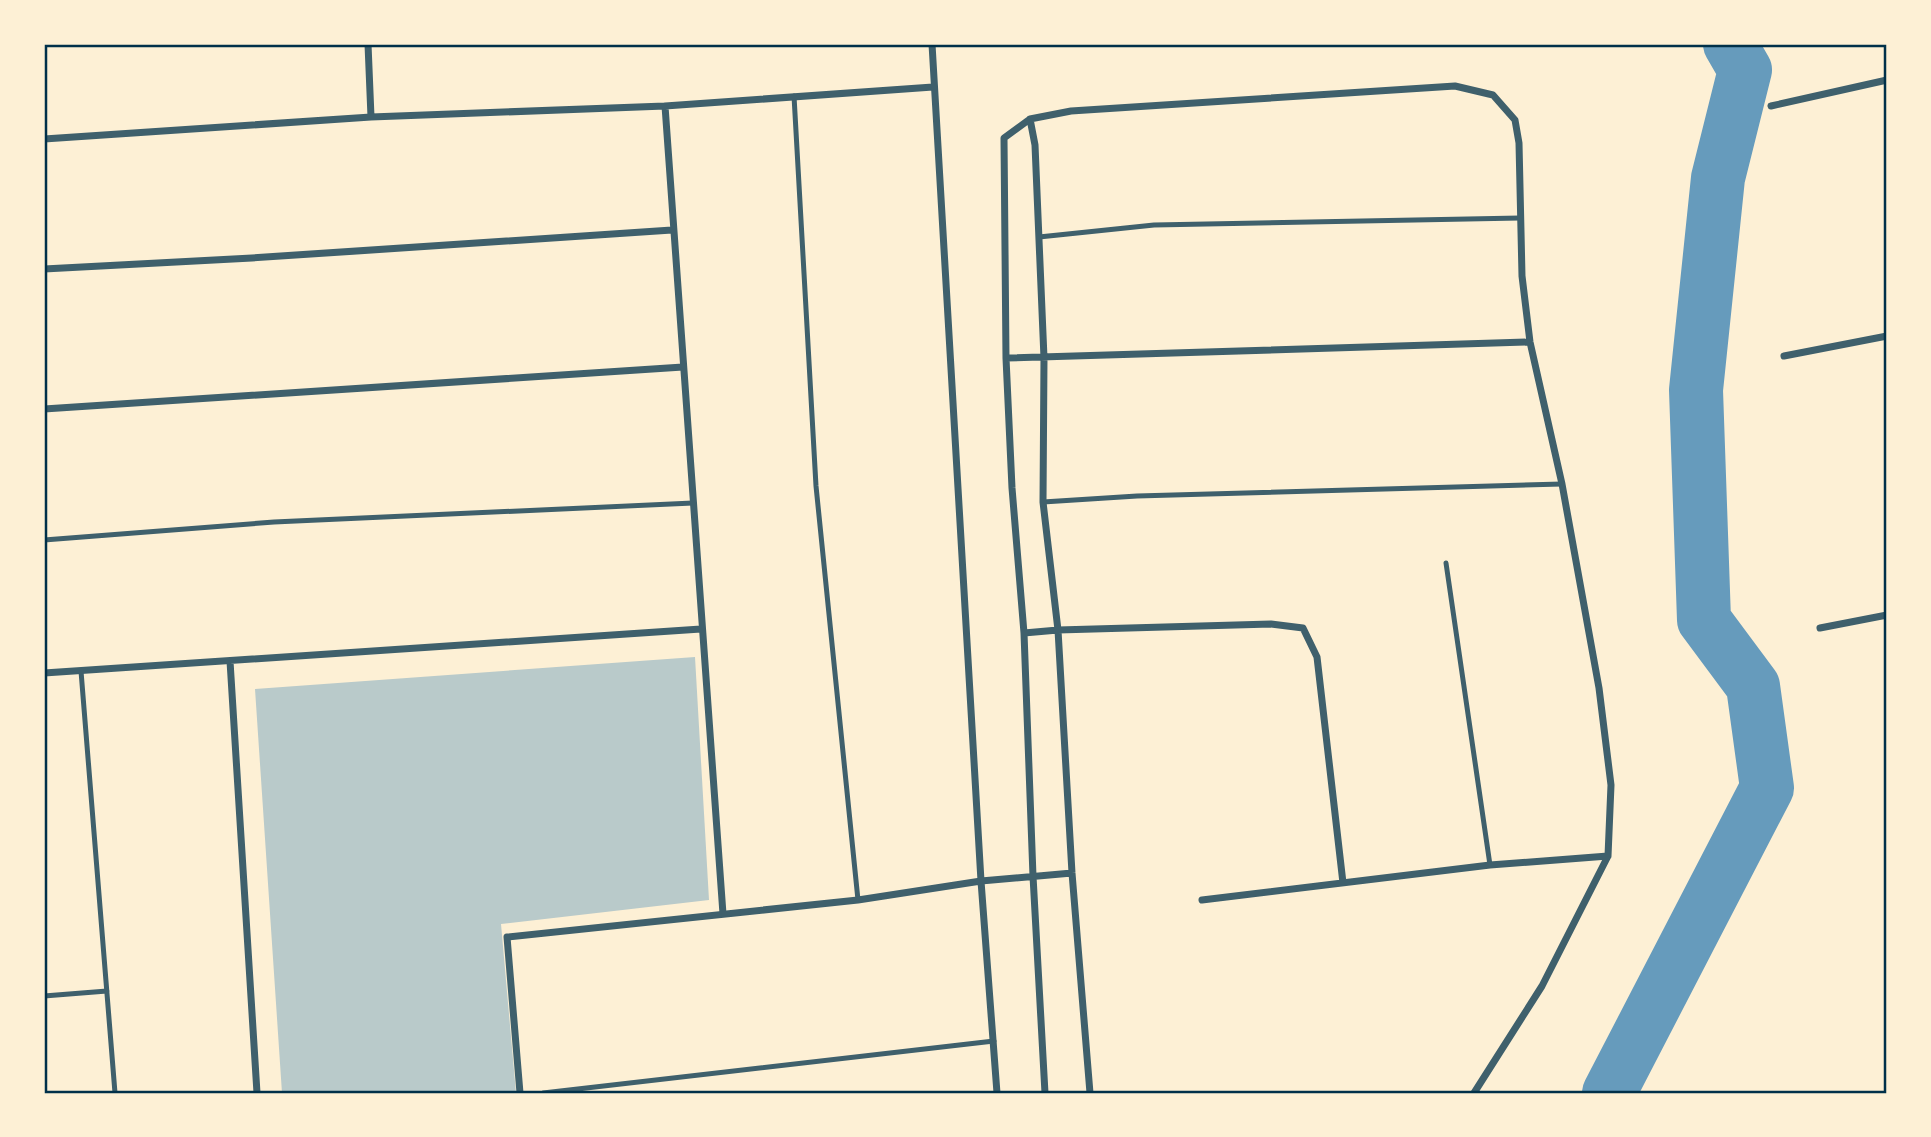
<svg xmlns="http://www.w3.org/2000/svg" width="1931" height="1137" font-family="'Exo 2',sans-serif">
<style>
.green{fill:#b9caca}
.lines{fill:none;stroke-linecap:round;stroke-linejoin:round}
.river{stroke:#669bbc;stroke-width:54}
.service{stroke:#3f606c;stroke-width:5}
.minor{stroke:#3f606c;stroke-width:7}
.neatline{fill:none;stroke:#003049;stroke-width:2.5}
</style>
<rect width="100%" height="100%" fill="#fdf0d5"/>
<path class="green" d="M695,657L709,900L501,924L516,1093H282L255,689Z"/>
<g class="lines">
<path class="river" d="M1609,1093L1767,788L1753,686L1704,620L1696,390L1718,178L1745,70L1730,44"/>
<path class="service" d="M794,96L816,486L858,900
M1039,237L1154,225L1520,218
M1043,502L1137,496L1562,484
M44,540L274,522L693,503
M1446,563L1490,865
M81,671L115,1093
M44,996L107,991
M543,1093L994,1041"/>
<path class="minor" d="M368,44L371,117
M932,44L981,881L997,1093
M665,106L723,914
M1771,106L1887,80
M1030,119L1035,145L1044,358L1043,502L1058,630L1072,873L1090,1093
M44,139L371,117L665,106L933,87
M44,269L252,258L672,230
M1784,356L1887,336
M1006,358L1530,342
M44,409L683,367
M1820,628L1887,615
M1024,633L1058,630L1271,624L1303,628L1317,657L1343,883
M230,661L257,1093
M44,673L701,629
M1202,900L1490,865L1608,856
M520,1093L507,937L858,900L981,881L1072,873
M1045,1093L1033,876L1024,633L1012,488L1006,358L1004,138L1030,119L1071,111L1455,86L1493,95L1515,120L1519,143L1522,276L1530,342L1562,484L1599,688L1611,785L1608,856L1542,986L1474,1093"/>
</g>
<rect width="1931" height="1137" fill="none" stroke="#fdf0d5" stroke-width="91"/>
<rect x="46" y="46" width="1839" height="1046" class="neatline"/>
</svg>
